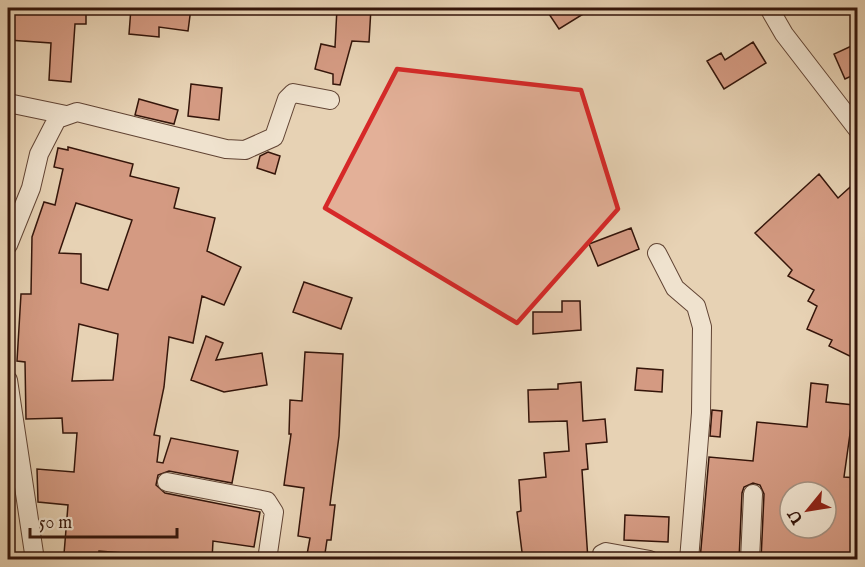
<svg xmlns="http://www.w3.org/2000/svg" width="865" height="567" font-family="'IM FELL English',serif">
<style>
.building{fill:#d49a82;stroke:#34150a;stroke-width:1.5;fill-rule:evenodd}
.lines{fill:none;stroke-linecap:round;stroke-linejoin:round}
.minor-casing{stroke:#614434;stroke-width:20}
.minor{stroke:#efe2ce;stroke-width:18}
.marked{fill:#d62828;fill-opacity:0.2;stroke:#d62828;stroke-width:4.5;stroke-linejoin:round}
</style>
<rect width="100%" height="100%" fill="#e7d2b4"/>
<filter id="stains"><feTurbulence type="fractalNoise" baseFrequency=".00333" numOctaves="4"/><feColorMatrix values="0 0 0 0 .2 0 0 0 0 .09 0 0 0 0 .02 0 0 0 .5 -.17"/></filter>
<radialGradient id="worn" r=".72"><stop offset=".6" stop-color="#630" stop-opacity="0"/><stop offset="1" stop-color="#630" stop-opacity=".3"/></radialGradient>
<path class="building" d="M23,8H86V24H75L71,82L49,80L51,43L8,40V9L23,10Z
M131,8H191L188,31L159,27V37L129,34Z
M337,8H371L369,42L352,41L340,85L333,84V74L315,69L321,44L335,47Z
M545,8H593L559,29Z
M753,42L766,63L724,89L707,61L721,53L725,60Z
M858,43V73L845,79L834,54Z
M191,84L222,88L219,120L188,116Z
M139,99L178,110L174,124L135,115Z
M68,147L133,164L130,176L179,188L174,208L215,218L207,251L241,267L224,305L202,296L193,343L169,337L164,387L154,435L160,436L157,462L163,463L171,438L238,451L232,483L169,471L158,475L156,485L165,493L260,512L254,547L213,541L212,560H135L136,554L99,551L98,557L64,554L68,505L38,502L37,469L74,472L77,433H63L62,418L26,419L25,362L17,361L21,294H31L32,237L44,202L55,205L63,169L54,167L58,148L68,150ZM76,203L132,220L108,290L81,283V254L59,253ZM79,324L118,334L113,380L72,381Z
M268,152L280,156L275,174L257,168L260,156Z
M819,174L838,198L858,180V360L829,346L832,340L807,329L817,306L808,301L814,290L788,276L792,270L755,233Z
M631,228L639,249L598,266L589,244Z
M304,282L352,298L341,329L293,312Z
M562,301H580L581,330L533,334V312H562Z
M206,336L223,343L216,360L262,353L267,385L224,392L191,380Z
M305,352L343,354L339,436L330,505H335L331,540H327L324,560H306L310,538L298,536L304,488L284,485L291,434H289L290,400L302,401Z
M637,368L663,370L662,392L635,390Z
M581,382L583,421L605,419L607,442L586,444L588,469L582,470L588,560H523L517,512L521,511L519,480L546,477L544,453L569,451L567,421L529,422L528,390L558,389V384Z
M811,383L828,385L826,402L854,405L844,477L858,478V503L850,560H761L764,494L760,485L753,483L744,487L742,493L739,560H700L709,457L753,461L757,422L807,427ZM790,492H826V528H790Z
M712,410L722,411L720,437L710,436Z
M625,515L669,517L668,542L624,540Z"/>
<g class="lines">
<defs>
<path id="minor" d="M769,8L784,34L858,130
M8,103L66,115
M8,245L31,188L39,154L57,119L77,112L226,149L245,150L274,137L287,99L293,93L330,100
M657,253L675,288L696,306L702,327L701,413L689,560
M8,380L35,560
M167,482L267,501L274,512L267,560
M602,560V554L606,552L650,560
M750,560L753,494"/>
</defs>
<use href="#minor" class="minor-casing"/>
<use href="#minor" class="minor"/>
</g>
<path class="marked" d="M397,69L581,90L618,209L517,323L325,208Z"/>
<rect width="865" height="567" fill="none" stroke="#e7d2b4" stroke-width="30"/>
<rect x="9" y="9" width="847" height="549" fill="none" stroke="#34150a" stroke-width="3"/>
<rect x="15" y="15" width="835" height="537" fill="none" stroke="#34150a" stroke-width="1.5"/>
<g transform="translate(808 510) rotate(240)"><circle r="28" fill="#efe2ce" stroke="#a49080" stroke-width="1.5"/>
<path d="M0-4.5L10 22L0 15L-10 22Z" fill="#8f2418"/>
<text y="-9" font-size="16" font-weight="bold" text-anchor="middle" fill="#34150a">U</text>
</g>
<path d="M30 528v9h147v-9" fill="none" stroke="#34150a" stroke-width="3"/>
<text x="39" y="528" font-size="18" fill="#34150a" stroke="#efe2ce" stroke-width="4.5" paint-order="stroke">50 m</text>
<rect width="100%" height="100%" filter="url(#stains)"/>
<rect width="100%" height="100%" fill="url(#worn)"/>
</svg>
